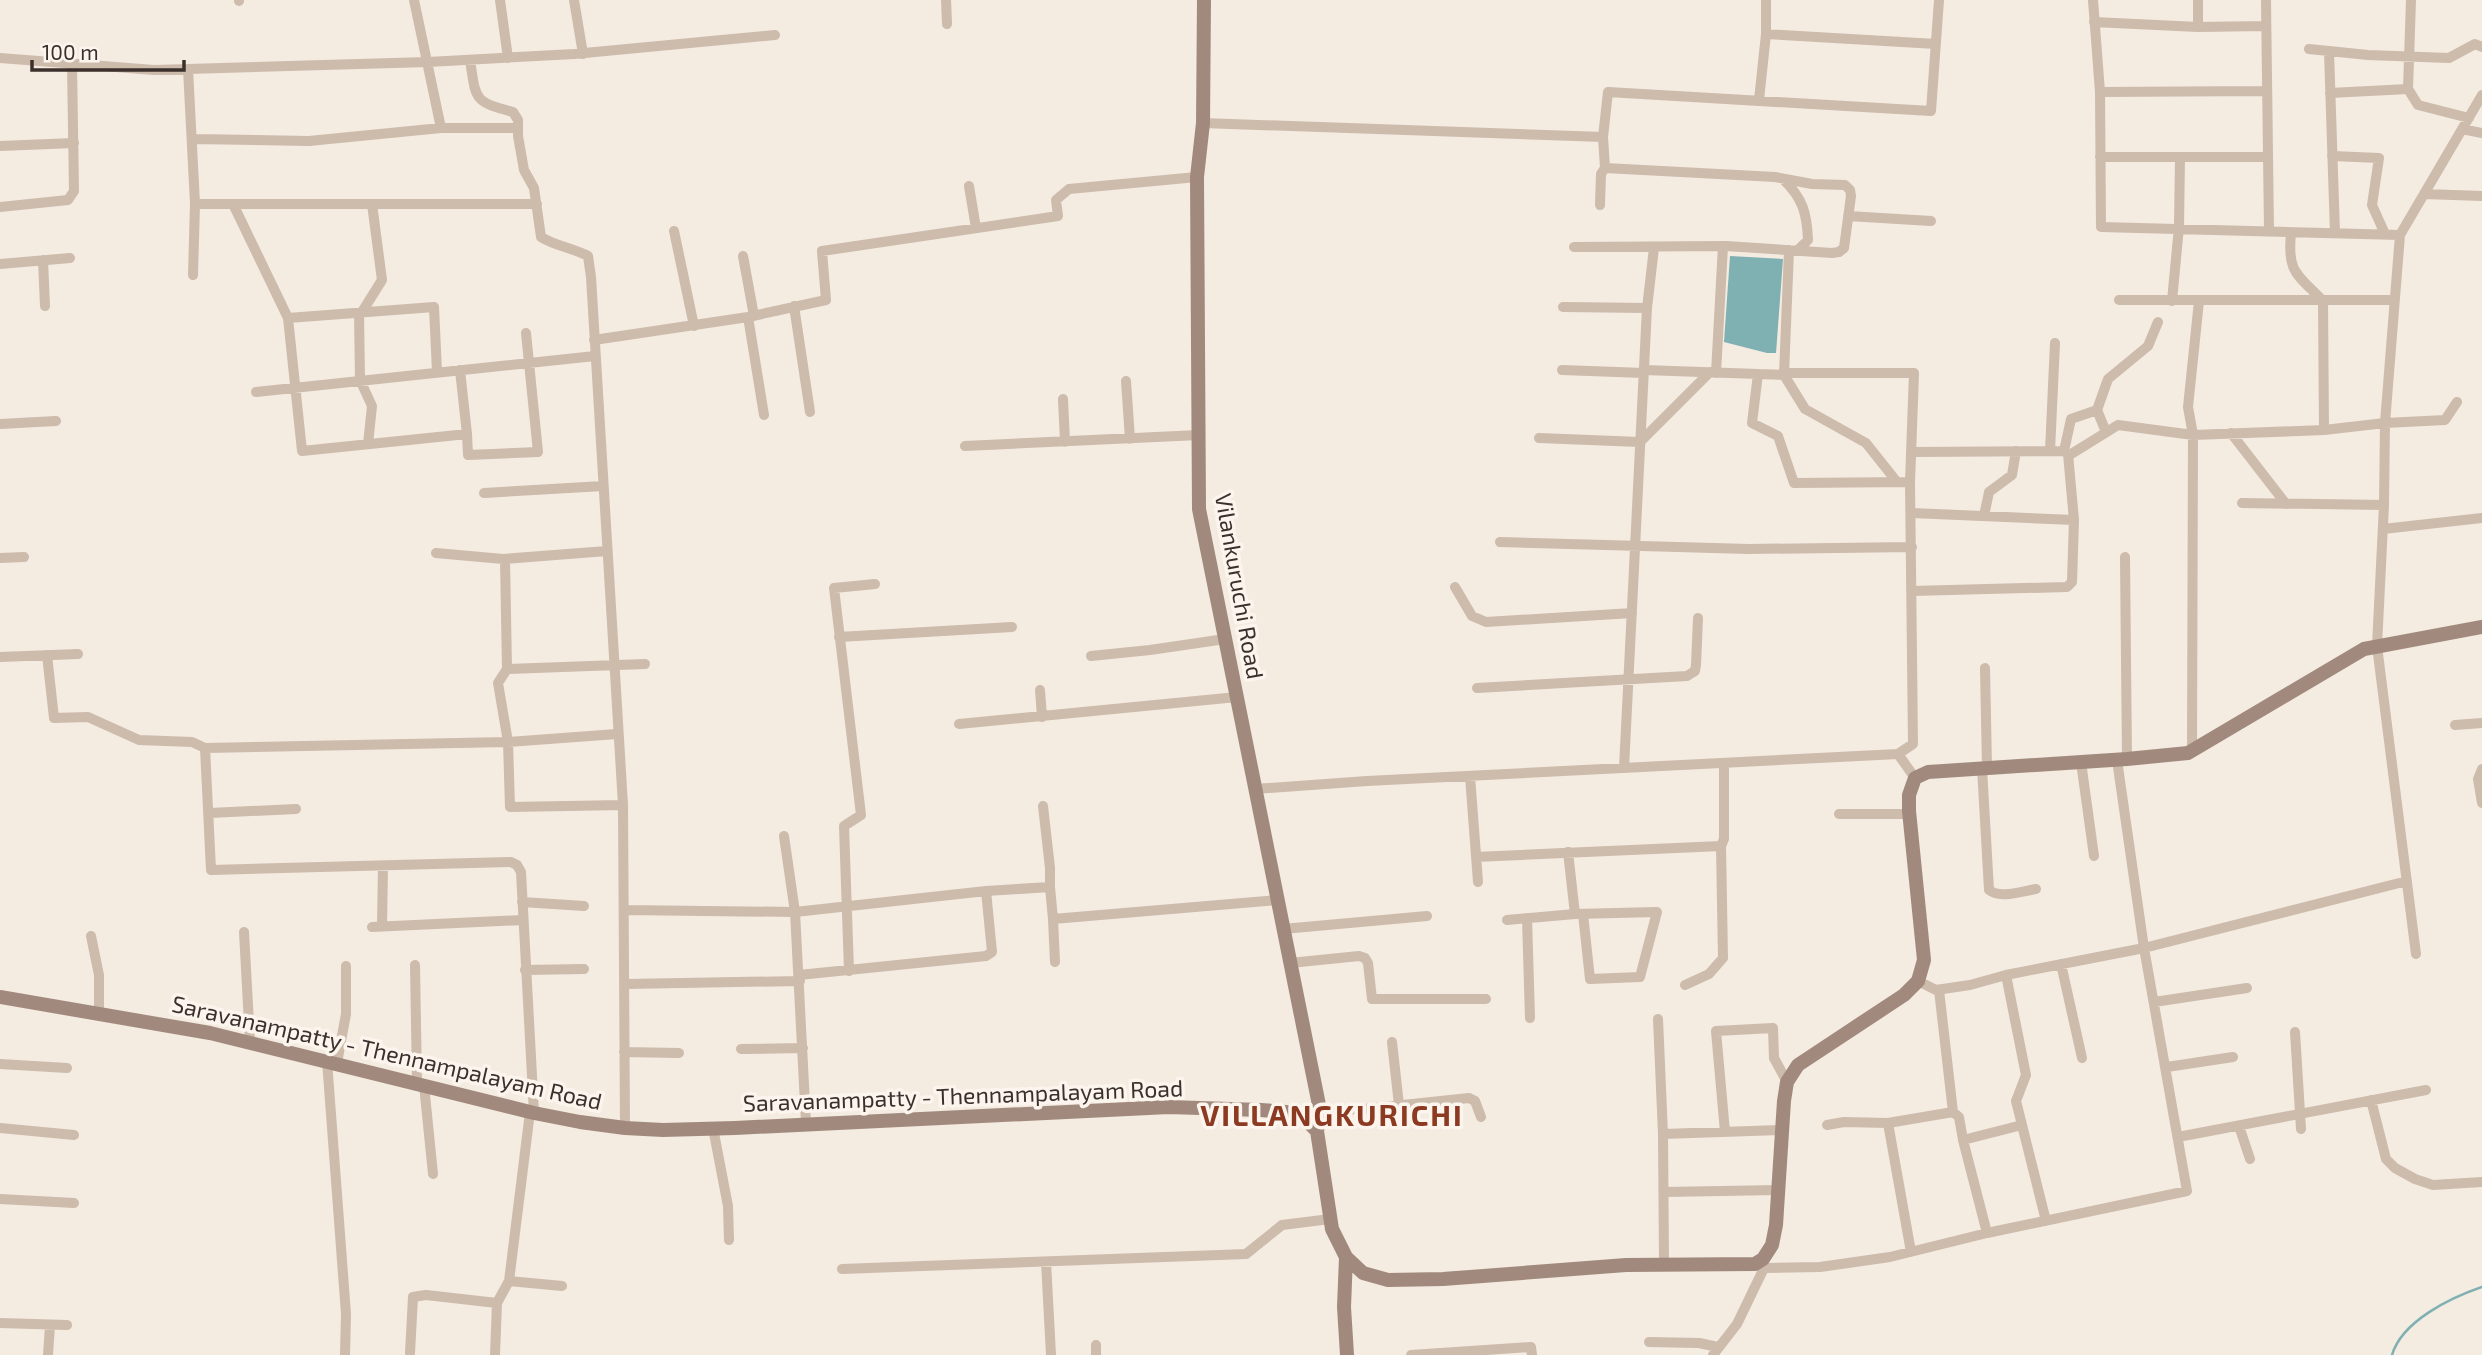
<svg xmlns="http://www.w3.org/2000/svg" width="2482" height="1355" font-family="'Exo 2',sans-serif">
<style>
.water{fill:#7fb0b2}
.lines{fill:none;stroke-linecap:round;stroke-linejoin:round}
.stream{stroke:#7fb0b2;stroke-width:2.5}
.street{stroke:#cdbbac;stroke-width:10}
.secondary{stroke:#a18a7d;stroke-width:14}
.labels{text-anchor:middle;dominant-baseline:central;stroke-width:7;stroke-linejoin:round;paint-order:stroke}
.street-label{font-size:23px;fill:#3b302b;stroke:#fbf5ee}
.district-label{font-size:30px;font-weight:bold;letter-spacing:2px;fill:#8c3b22;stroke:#fbf5ee}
</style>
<rect width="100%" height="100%" fill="#f4ebe1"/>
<path class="water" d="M1730,256L1783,259L1776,353H1767L1724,342Z"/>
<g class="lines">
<path class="stream" d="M2392,1355C2402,1321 2450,1298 2482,1287"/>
<path class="street" d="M239,0V1
M414,0L441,128
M500,0L508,58
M574,0L583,54
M946,0L947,24
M2093,0L2100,92L2101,227L2400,235
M2198,0V27
M2266,0L2269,231
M2094,22L2198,27L2266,26
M1766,34L1936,44
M2309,49L2368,55L2449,58L2475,44L2482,47
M2329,52L2335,233
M0,58L154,70L428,62L574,54L775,35
M470,60C476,99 473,102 513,112L518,120V136L524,170L534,188L541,237C555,246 573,248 588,256L591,277L623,805L625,1128
M188,69L195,204L193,275
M2408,89L2411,0
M2100,92L2267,91
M2330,93L2408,89L2418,105L2469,118
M1759,100L1766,34V0
M1203,123L1603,137
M2462,129L2482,133
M192,139L309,141L441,128H518
M0,146L74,143
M2332,156L2379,158L2372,205L2385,234
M2100,157H2268
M1783,179C1803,198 1807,214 1808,240L1798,250
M969,186L976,228
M2424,194L2482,196
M195,204H537
M233,204L288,318
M1600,205L1601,174L1605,168L1603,137L1608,92L1931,111L1939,0
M0,207L68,200L74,191L72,64
M1848,216L1931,221
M674,231L694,326
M2291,233C2287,273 2297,274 2323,301L2324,430
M1574,247L1726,246L1832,253L1839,252L1844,248L1851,196L1850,190L1845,185L1812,184L1775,177L1605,168
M743,256L754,316
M43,260L45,306
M0,264L70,258
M2119,300H2395
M2172,301L2179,227L2180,157
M794,306L810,412
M1563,307L1647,308
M362,312L382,280L372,204
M359,313L360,380L372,406L368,444
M748,317L764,415
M594,340L748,317L826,300L822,251L1058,216L1056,200L1069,189L1197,177
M460,370L467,434
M1562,370L1644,373
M1644,370L1784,375L1789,250
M437,372L434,307L288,318L302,451L467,434L468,455L538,452L526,333
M1716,373L1723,246
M1784,373H1914L1910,482L1913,744L1898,754
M1758,374L1752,423L1778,436L1794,483L1910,482
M1784,375L1805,409L1866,443L1897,482
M1126,381L1130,439
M256,392L595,356
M1063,399L1065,442
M2097,410L2106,432
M0,424L56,421
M2231,433L2286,504
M1539,438L1640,442L1710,372
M965,446L1199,435
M2050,451L2055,343
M2064,451L2071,419L2097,410L2108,379L2148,346L2158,322
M2068,456L2118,425L2193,435L2324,430L2385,423L2445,420L2457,402
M484,493L603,486
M2242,503L2384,505
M1912,513L2074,520
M1984,516L1989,492L2012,475L2016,451
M2383,529L2482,518
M1500,542L1749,549L1912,547
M436,553L503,559L607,551
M2125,557L2127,759
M0,558L24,557
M505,559L507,669L498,683L508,742L510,807L623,805
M1455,587L1472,616L1486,622L1632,613
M1912,591L2067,587L2072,582L2074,520L2068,454L2064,451L1912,452
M839,637L1012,627
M47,655L54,718L88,717L139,740L192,742L205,748
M1091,656L1150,650L1225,639
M0,657L78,654
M1985,668L1987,768
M507,669L645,664
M1477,688L1687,676L1695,671L1696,665L1698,618
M1040,690L1042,717
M959,724L1237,697
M2455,725L2482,723
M2192,751L2193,435L2188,407L2199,301
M2081,762L2094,856
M1624,768L1647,308L1654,248
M1982,768L1989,890C2000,899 2022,891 2036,889
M2482,769L2478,779L2482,803
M1470,776L1478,882
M1255,789L1367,781L1898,754L1915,778
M1043,806L1050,868V887
M210,813L296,809
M1839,814H1909
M1568,852L1575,914L1657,912L1640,977L1590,979L1583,914
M1476,857L1721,846L1724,839V763
M986,891L1050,887L1053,919L1278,900
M522,902L584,906
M625,910L795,912L784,836
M1527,918L1530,1018
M1053,919L1055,962
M1507,920L1575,914
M382,926L383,866
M372,927L523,920
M1283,929L1427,916
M244,932L250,1042
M91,936L99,975V1014
M2416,954L2377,646L2384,505L2385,423L2400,235L2482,95
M1290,963L1359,956L1365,958L1368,963L1372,999H1486
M2061,964L2082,1058
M415,965L417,1083
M525,970L584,969
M849,971L844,826L861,815L834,588L875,584
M799,975L986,956L992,952L986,891L795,912L806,1123
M1918,981L1936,990L1970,985L2006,975L2144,948L2407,881
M626,984L800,981
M1685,985L1709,974L1723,958L1721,846
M1939,990L1953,1112
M2154,1002L2247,988
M1658,1019L1663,1134L1664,1264
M2295,1032L2301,1129
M1392,1042L1399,1105
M741,1049L803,1048
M624,1052L679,1053
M327,1061L346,1314L345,1355
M337,1063L346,1014V966
M0,1064L67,1068
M2167,1067L2233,1057
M424,1085L433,1174
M2371,1100L2386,1159L2395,1168L2415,1179L2433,1185L2482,1182
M1320,1110L1365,1109L1469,1098L1475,1101L1481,1117
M534,1113L521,872L517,865L511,862L211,870L205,748L508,742L617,734
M1888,1123L1911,1252
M1827,1125L1844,1122L1888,1123L1953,1112L1959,1117L1963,1140L2022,1125L2016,1101L2026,1075L2006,975
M2022,1125L2046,1221
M2239,1126L2250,1159
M0,1128L74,1135
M713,1128L728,1206L729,1240
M1725,1132L1716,1031L1773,1028L1774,1058L1787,1082
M1663,1134L1783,1130
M2178,1137L2426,1090
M1963,1140L1987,1233
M1664,1192L1778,1190
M0,1199L74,1203
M1046,1262L1051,1355
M1764,1268L1820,1267L1890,1257L1987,1233L2187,1191L2144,948L2117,760
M842,1269L1246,1254L1282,1225L1330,1219
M509,1281L562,1286
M0,1323L67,1325
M1649,1342L1699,1343L1718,1347
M1096,1345V1355
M410,1353L413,1297L426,1295L497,1303
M48,1355L50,1325
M495,1355L497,1303L509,1281L530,1112
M1411,1355L1531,1347L1532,1355
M1713,1355L1737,1324L1764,1268V1265"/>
<path class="secondary" d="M1204,0L1203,123L1197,177L1199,509L1320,1110L1317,1131
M0,997L210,1033L534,1113L580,1122L625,1128L663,1130L735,1128L1169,1107L1261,1110L1299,1113L1317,1131L1332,1229L1346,1257L1363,1273L1388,1280L1443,1279L1626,1265L1755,1264L1763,1259L1772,1245L1776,1225L1784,1101L1787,1082L1798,1065L1904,995L1918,981L1924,960L1909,811V795L1915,778L1928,772L2127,759L2188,753L2364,649L2482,627
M1346,1257L1344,1307L1347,1355"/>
</g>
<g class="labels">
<g class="street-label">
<text transform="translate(1240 586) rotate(80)">Vilankuruchi Road</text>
<text transform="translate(387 1052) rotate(13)">Saravanampatty - Thennampalayam Road</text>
<text transform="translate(963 1095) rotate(-2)">Saravanampatty - Thennampalayam Road</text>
</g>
<g class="district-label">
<text x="1332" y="1114">VILLANGKURICHI</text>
</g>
</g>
<path d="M32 60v10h152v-10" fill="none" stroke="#3b302b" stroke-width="3.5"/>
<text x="42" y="60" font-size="21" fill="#3b302b" stroke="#fbf5ee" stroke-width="5" paint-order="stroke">100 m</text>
</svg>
